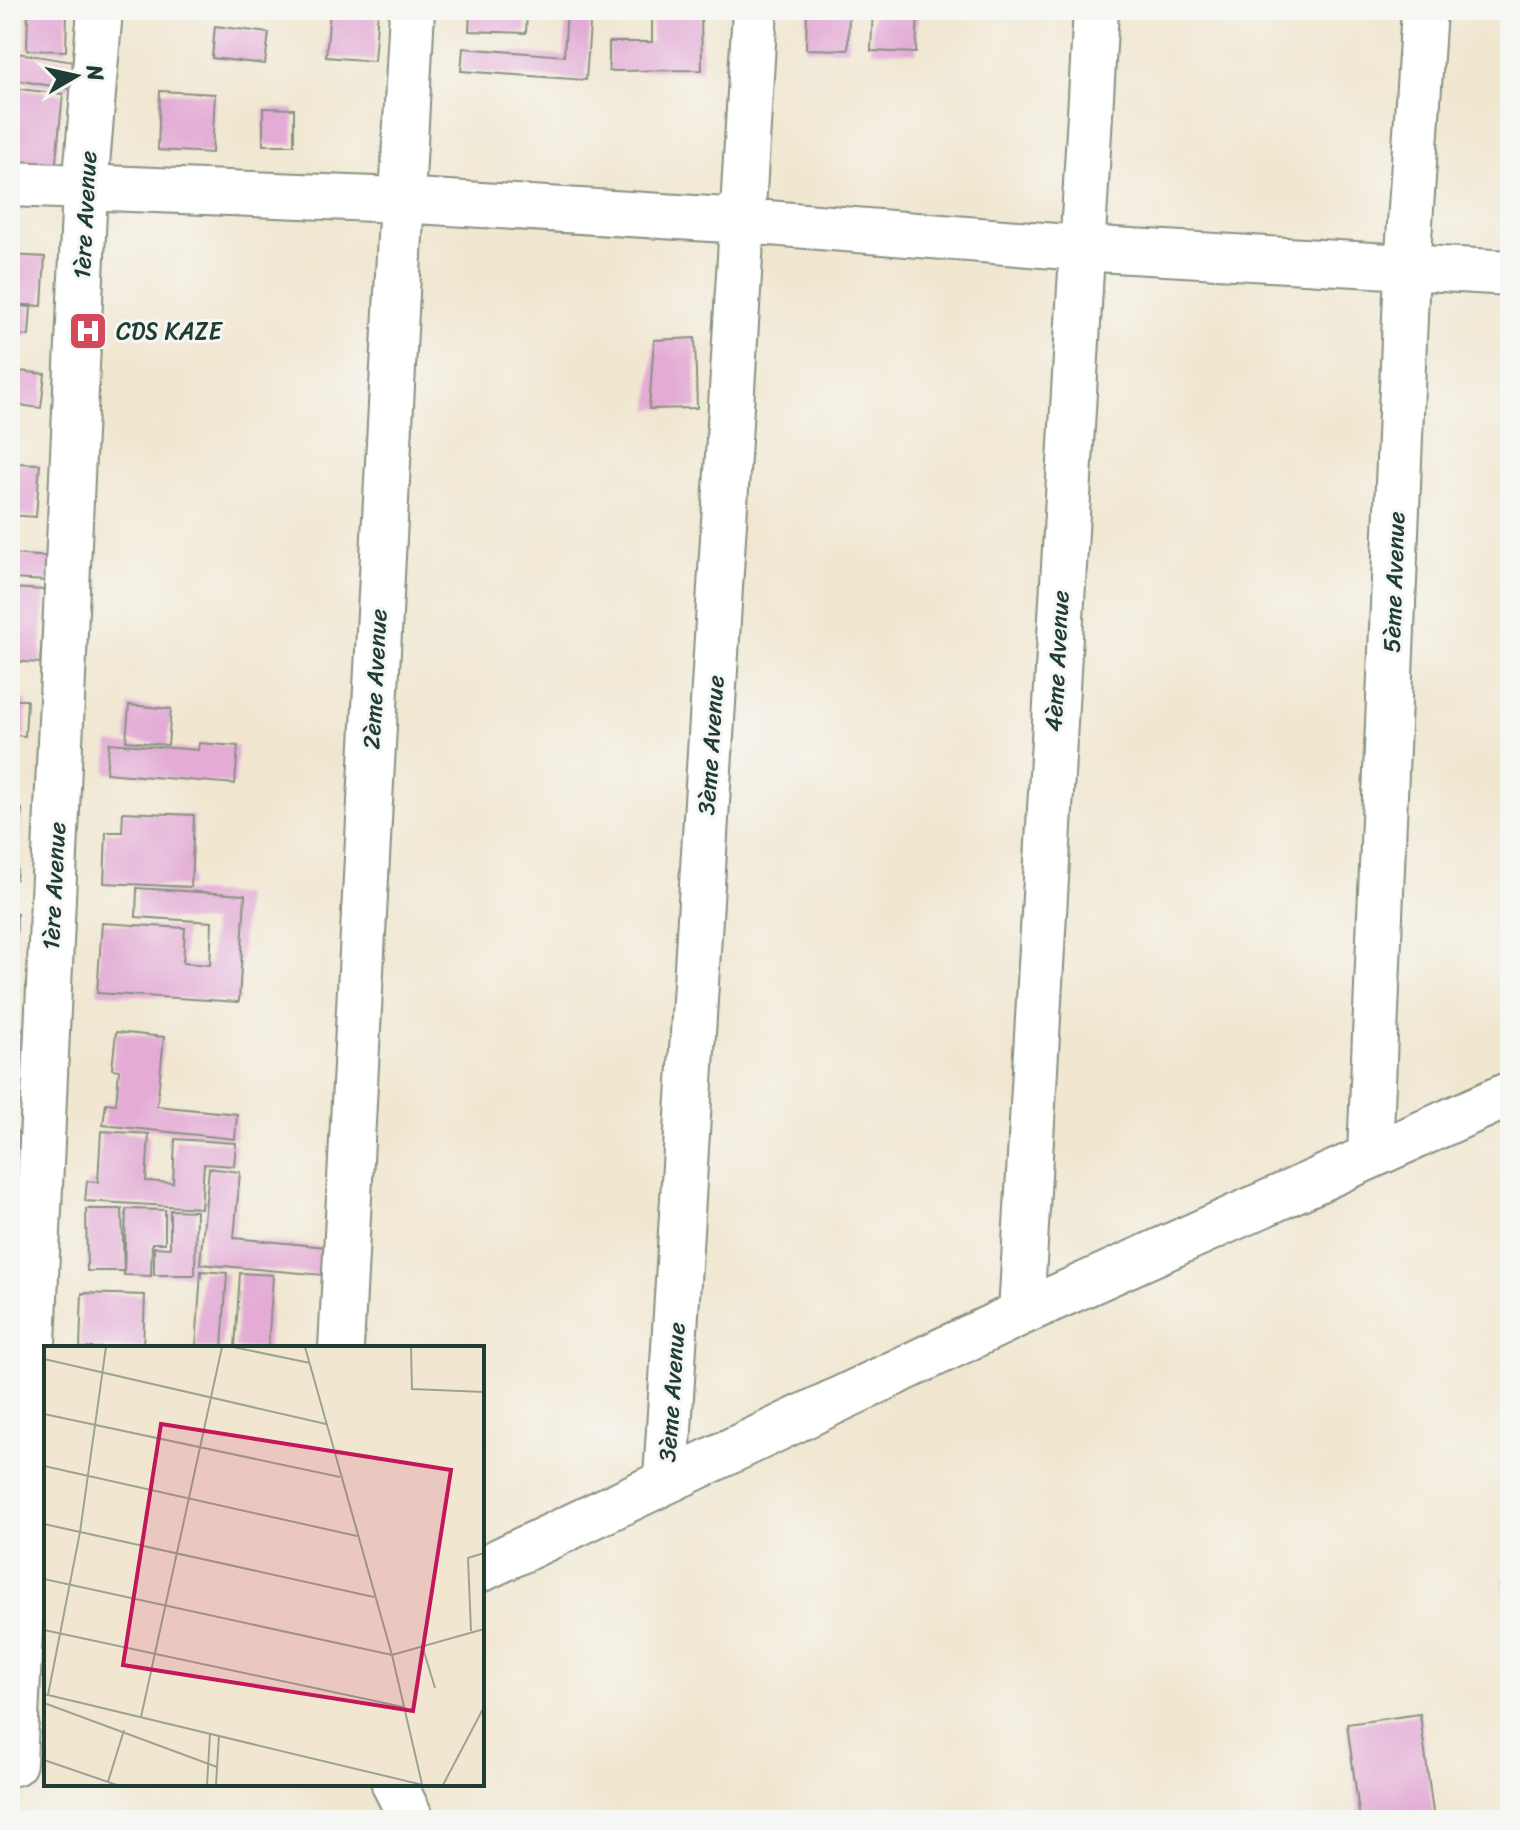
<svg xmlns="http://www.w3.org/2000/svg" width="1520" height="1830" font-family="Sriracha,sans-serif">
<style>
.building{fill:#e3abd5}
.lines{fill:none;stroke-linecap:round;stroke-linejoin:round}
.minor-casing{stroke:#889282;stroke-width:48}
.minor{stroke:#fff;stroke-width:44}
.labels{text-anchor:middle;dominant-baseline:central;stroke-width:6;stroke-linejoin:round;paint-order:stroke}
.street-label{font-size:24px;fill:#1f3d34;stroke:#f6f6f2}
.poi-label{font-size:24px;fill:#1f3d34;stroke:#f6f6f2;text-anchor:start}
.inset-road{fill:none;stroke:#9da392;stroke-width:2}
.view{fill:#c2185b;fill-opacity:0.15;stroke:#c2185b;stroke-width:4}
.inset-edge{fill:none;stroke:#1f3d34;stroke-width:4}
</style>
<rect width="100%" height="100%" fill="#f6f6f2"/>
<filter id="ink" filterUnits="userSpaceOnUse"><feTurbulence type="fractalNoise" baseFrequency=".0125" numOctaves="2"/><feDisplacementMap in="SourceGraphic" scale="16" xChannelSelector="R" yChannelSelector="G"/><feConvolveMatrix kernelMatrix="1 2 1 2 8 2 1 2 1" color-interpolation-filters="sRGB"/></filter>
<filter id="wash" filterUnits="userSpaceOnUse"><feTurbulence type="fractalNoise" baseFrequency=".006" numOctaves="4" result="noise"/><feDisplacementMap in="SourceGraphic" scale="32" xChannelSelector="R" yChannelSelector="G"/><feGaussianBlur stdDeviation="1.8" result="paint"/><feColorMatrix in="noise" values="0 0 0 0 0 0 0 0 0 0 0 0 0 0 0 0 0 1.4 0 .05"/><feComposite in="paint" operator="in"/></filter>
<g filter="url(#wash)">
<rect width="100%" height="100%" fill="#f1e7d1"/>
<g id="blocks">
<path class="building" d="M28,10H67L66,51L27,50Z
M330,10H378L374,61L326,57Z
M470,10H527L526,33L469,31Z
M567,10H591L586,80L461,71L463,48L564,56Z
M652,10H701L702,70L609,71V42H652Z
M807,10H849L848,50L806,49Z
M873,10H918L916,53L871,51Z
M215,26L269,33L265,64L212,58Z
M10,52L74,62L70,89L10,79Z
M10,88L63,94L54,180L10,176Z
M160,91L215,94L212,153L158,150Z
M263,108L294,109V145H263Z
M10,255L45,257L42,306L10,304Z
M10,305L31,307L29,336L10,334Z
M695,338L697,408L649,409L654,340Z
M10,370L45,374L41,408L10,404Z
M15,463L40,464L36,517L10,515V479H14Z
M10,554L51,557L49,581L10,579Z
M10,588L45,590L40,663L10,661Z
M10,700H27L25,736L10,735Z
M129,705L171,709L168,745L126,741Z
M109,743L198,750L199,743L238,746L235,784L106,773Z
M10,808L22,809L16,879H10Z
M123,812L194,815L191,887L104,883L106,832H122Z
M137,888L245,895L239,1002L97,993L102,923L185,928L183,963L210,965L212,922L136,917Z
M10,914H17L15,975H10Z
M10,1029L26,1030L23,1098L10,1097Z
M116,1032L164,1037L157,1106L237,1114L235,1139L103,1125L106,1103L116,1104L119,1070L112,1069Z
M101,1131L149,1134L146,1181L173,1183L175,1139L236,1143L234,1166L204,1164L201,1208L85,1201L87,1181L98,1182Z
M10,1132L23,1133L19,1213L10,1212Z
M209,1168L240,1172L234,1238L326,1247L323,1275L200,1264Z
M86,1209H122L124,1271H87Z
M126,1209L165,1210V1243H152L151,1276L124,1275Z
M170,1210L196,1211L195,1275H154V1247L170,1248Z
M201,1271L227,1273L222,1348H196Z
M240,1273L273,1275L268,1348H235Z
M82,1293L145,1295L143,1348H80Z
M1510,1578V1617H1508L1503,1579Z
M1420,1714L1434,1820H1360L1347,1724Z"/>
</g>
</g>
<g filter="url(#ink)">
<use href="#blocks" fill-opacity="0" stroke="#889282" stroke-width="2"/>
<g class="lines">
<defs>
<path id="minor" d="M10,184L399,200L744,221L1080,248L1510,273
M1370,1155L1407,269L1424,10
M1021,1313L1096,10
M341,1348L412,10
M666,1479L755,10
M482,1569L1021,1313L1510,1094
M14,1763L85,189L100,10
M394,1784L412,1820"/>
</defs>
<use href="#minor" class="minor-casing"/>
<use href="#minor" class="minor"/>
</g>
</g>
<defs>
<symbol id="hospital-square" viewBox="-11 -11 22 22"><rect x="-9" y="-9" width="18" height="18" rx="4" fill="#d1495b" stroke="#f6f6f2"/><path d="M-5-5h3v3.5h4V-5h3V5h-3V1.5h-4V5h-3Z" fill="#fff"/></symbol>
</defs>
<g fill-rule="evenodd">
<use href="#hospital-square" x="66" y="309" width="44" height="44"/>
</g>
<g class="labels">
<g class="street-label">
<text transform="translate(85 215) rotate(-87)">1ère Avenue</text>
<text transform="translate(1394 582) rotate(-88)">5ème Avenue</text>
<text transform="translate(1057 661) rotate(-87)">4ème Avenue</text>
<text transform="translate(375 679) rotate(-87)">2ème Avenue</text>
<text transform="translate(711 745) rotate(-86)">3ème Avenue</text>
<text transform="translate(54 886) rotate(-87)">1ère Avenue</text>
<text transform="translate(672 1392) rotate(-86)">3ème Avenue</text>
</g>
<g class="poi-label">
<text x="116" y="331">CDS KAZE</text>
</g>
</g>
<g transform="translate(44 1346)">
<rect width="440" height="440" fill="#f1e7d1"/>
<path class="inset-road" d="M189,1L266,17M261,1L348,309L378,438M367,1L368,43L440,46M0,13L282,78M0,68L296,131M0,120L313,190M0,178L330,251M0,233L348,309L440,283M0,284L359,361M427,285L424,212L440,207M378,299L391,342M0,348L379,439M4,349L36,186L62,1M0,357L173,421M97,371L178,1M0,414L73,439M64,436L80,384M163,439L166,387M172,439L175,389M399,439L440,361"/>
<path class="view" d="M117,78L407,124L369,365L79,319Z"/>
<rect width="440" height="440" class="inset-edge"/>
</g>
<rect width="1520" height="1830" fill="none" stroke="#f6f6f2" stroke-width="40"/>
<g transform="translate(76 76) rotate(81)" stroke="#f6f6f2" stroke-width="6" paint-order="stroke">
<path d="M0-6L14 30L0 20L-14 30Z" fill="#1f3d34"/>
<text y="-12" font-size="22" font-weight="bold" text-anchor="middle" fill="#1f3d34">N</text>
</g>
</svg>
